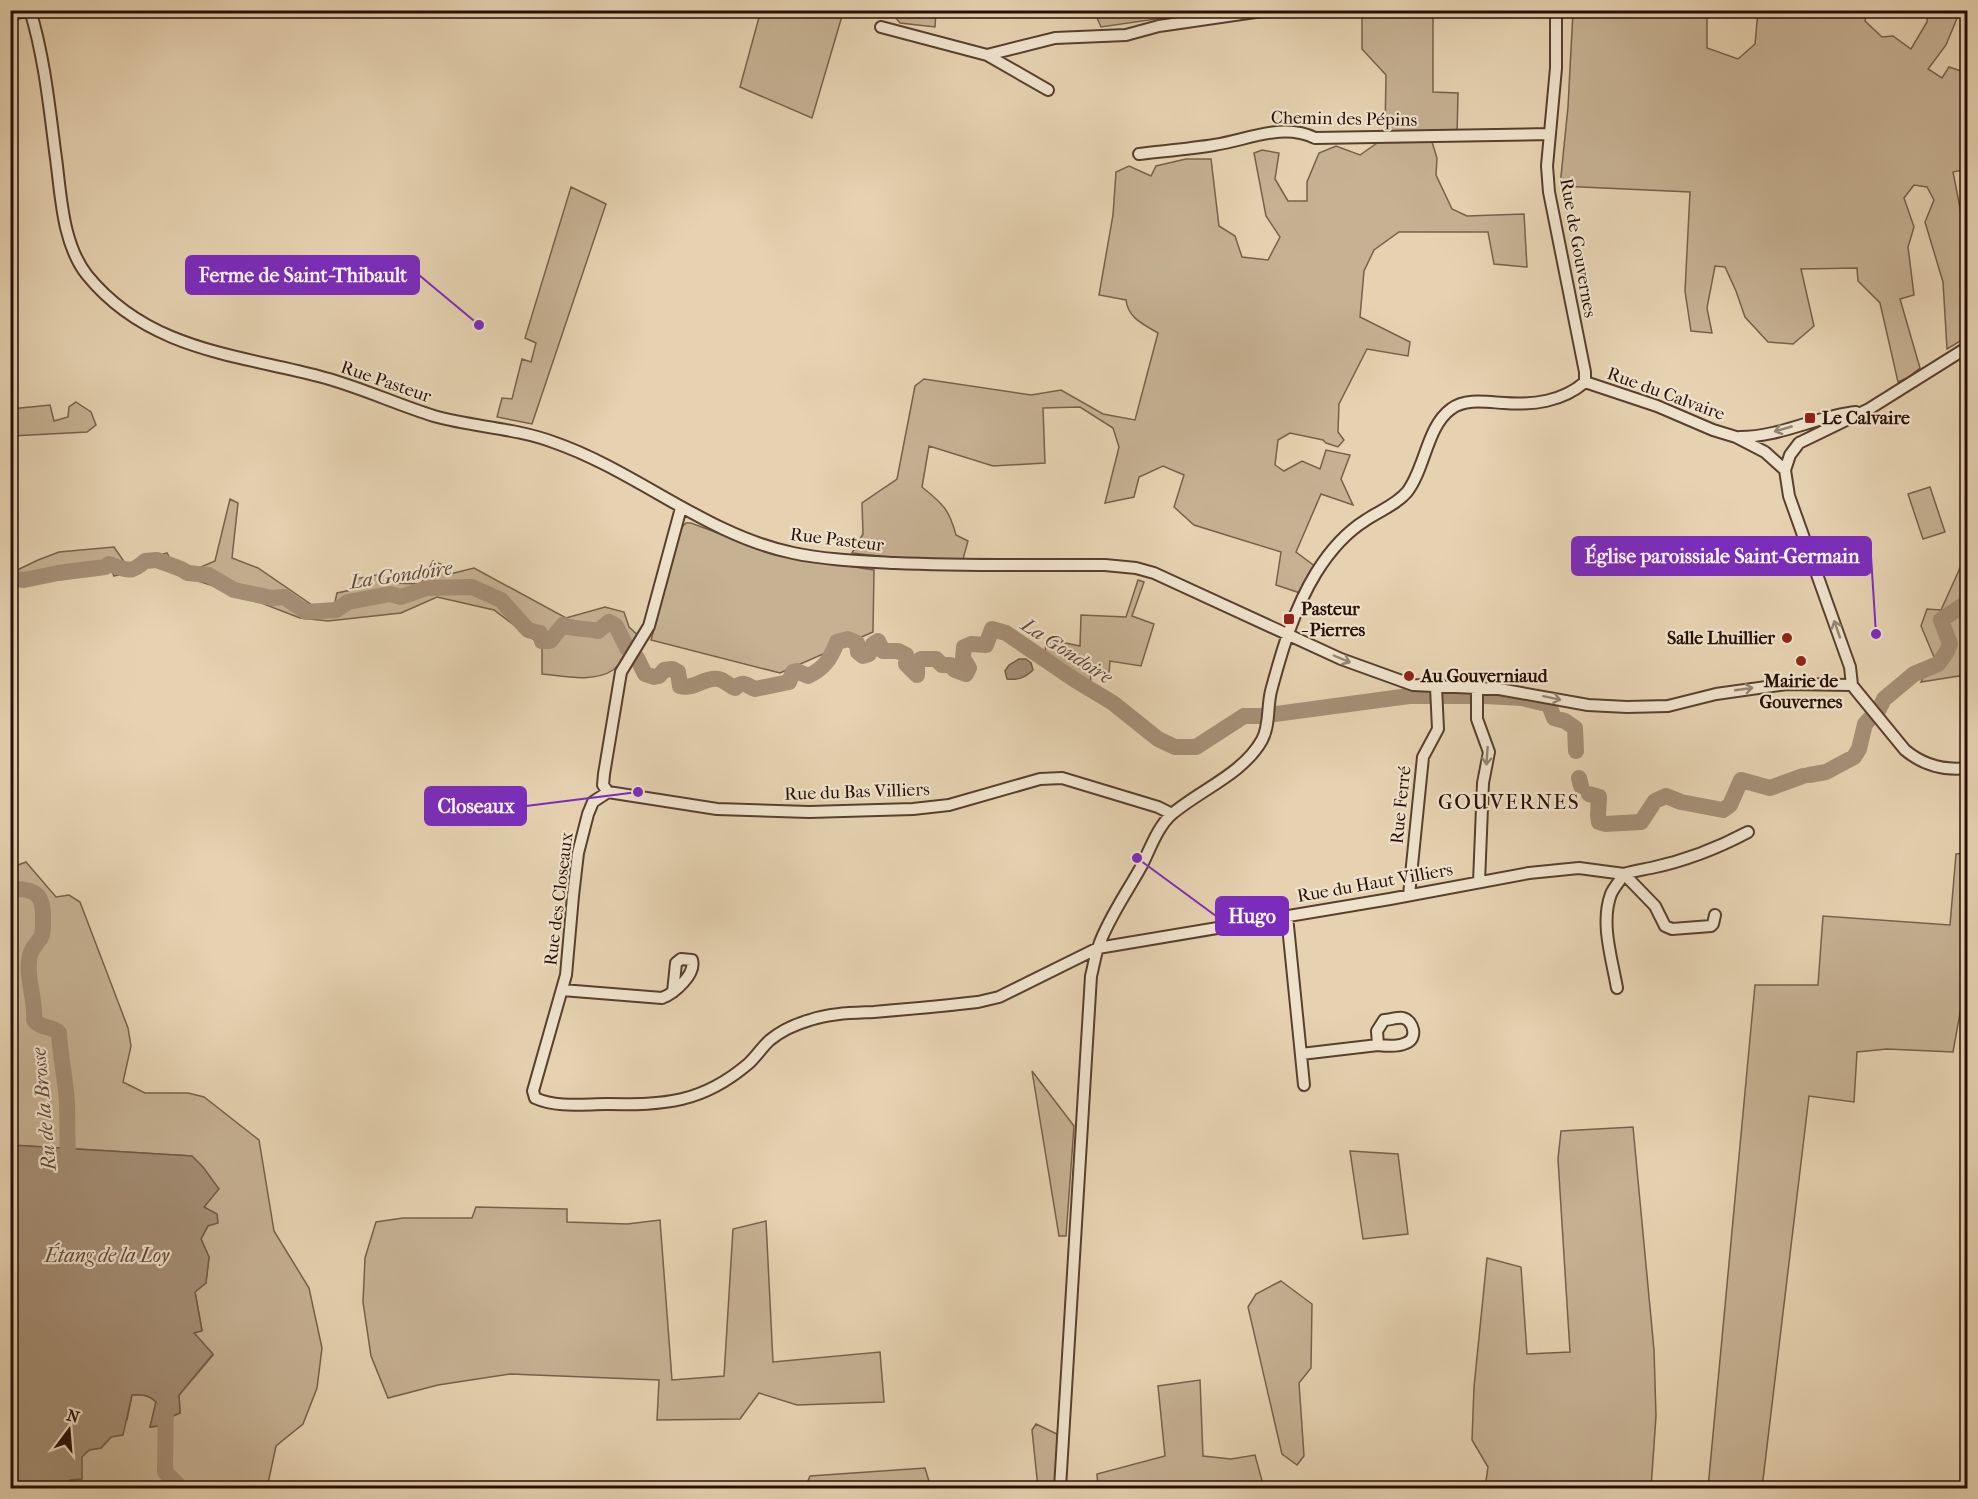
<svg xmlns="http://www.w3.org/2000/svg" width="1978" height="1499" font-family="'IM FELL French Canon',serif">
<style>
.green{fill:#c6b193;stroke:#77604b;stroke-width:1.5}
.water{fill:#a58f76;stroke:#735b48;stroke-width:1.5}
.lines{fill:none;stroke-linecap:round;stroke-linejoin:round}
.river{stroke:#a58f76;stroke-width:16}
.minor-casing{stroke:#583f2e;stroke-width:14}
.minor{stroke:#efe2cc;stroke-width:10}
.oneway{stroke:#958372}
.poi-dot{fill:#8f2418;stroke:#efe2cc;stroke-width:2}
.labels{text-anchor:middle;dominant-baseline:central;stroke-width:4.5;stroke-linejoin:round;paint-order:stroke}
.street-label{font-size:18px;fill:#280e03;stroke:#efe2cc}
.poi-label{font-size:18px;font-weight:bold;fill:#280e03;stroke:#efe2cc;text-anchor:start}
.water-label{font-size:20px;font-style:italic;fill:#604837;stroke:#efe2cc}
.quarter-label{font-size:21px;letter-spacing:1.5px;fill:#280e03;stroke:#efe2cc}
.leader{fill:none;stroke:#7b2cbf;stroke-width:2}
.callout-dot{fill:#7b2cbf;stroke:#efe2cc;stroke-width:2}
.callout{fill:#7b2cbf;stroke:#7b2cbf;stroke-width:2}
.callout-label{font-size:20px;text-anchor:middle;font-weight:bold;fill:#fff}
</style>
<rect width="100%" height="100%" fill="#e6d2b1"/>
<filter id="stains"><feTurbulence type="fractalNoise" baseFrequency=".00333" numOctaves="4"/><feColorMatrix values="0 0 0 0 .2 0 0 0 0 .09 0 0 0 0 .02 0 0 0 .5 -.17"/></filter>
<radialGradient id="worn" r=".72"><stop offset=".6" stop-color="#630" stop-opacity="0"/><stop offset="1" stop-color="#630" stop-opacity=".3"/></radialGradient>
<path class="green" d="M761,10H936V11L935,27L900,23L891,12L842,16L812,118L740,87Z
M1094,11H1175L1177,16L1101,27Z
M1362,11H1403L1405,17L1433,16V92L1458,93L1457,135L1432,142L1437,158L1436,175L1452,209L1467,216L1524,214L1527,267L1494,264L1488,232H1399L1374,250L1364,271L1360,317L1410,342L1408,356L1367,349L1339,404L1338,432L1344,440L1338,447L1326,443L1323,440L1290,433L1278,440L1275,465L1284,471L1302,461L1320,469L1326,450L1350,455L1341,479L1353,505L1321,494L1296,552L1320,570L1306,595L1276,585L1281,552L1194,525L1174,507L1184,475L1163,466L1139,477L1134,497L1105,503L1119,447L1113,428L1080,407L1043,408L1045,463L993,466L929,446L922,487C943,504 949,509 956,535L968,541L963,559L897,558L852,553L863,534L862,503L897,479L915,386L924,379L1031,395L1061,390L1103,414L1135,420L1158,333C1143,324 1128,318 1126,300L1099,295L1113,215L1116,172L1129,166L1151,176L1156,166L1186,159H1211L1219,226L1235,236L1242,257L1268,260L1280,237L1266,216L1254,153L1262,150L1279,153L1275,179L1288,201H1307V182L1319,153L1336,146L1360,155L1377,143L1385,131L1386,75L1362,49Z
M1573,11H1707V48L1738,59L1755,44L1758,11H1867L1865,21L1882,37L1893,36L1911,49L1927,22L1928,11H1960L1946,45L1928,69L1942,78L1949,67L1967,73V169L1953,172L1967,244V337L1947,349L1943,282L1925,222L1934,200L1927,187L1914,185L1904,198L1914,227L1908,247L1914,295L1900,299L1920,368L1907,378L1898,382L1880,303L1858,281L1857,268L1801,269L1814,326L1793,344L1768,342L1745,317L1736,291L1725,267L1715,266L1707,308L1712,333L1691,331L1685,291L1690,192L1560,186L1568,107Z
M571,187L606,204L532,424L497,417L502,398L512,399L522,359L531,362L536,343L525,338Z
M76,402L91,412L96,425L87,432L12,436L11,434V409L50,405L54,421L68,417L69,407Z
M1930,487L1945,532L1923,539L1908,494Z
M230,499L238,503L232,558L258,568L315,607L334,606L337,593L351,590L356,579L382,574L390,583L421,584L433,561L448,567L450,574L474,568L566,618L605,607L624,612L629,627L640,637C632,648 624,662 613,670C594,683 563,676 542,674V646L494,610L437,597L401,613L328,621L300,618L235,593L152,566L114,576L110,568L61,570L29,584L11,582V573L38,560L59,552L114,547L127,566L136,567L144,560L167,553L171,560L194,570L215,561Z
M686,523H691L776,555L874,570L873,632L780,673L651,640L682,527Z
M1967,559L1968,660L1966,661L1965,675L1921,682L1934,657L1921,626L1927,609L1941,610L1960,568Z
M1138,580L1144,582L1132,616L1154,624L1141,666L1110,661L1109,673H1091L1090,688L1045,656L1046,639L1080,646L1081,615L1126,617Z
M1967,853L1968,935L1964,991L1953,1052L1887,1049L1857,1052L1854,1102L1809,1096L1762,1488H1708L1755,985H1818L1823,916L1950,925L1956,854Z
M26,862L56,897L69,895L80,902L128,1028L131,1046L123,1082L145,1093H188L204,1097L259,1140L274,1231L309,1288L322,1348L317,1388L303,1424L276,1446L267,1488H74L75,1487L70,1480L81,1457L89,1450L101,1448L127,1420L132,1395C142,1394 149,1395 156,1402L150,1427L158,1426L161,1421L180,1413L179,1395L213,1355L194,1333L202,1330L195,1292L206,1282L209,1257L201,1239L208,1226L204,1207L212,1196L191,1156L11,1145L10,868Z
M1032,1071L1074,1126L1066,1236H1059Z
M1633,1127L1654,1350L1656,1416L1651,1488H1485L1488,1467L1472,1440L1474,1387L1487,1258L1521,1267L1527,1354L1570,1352L1558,1159L1561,1131Z
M1350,1151L1398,1154L1408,1234L1363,1239Z
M476,1207L567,1209V1222L627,1224L660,1220L672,1380L724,1376L733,1229L766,1221L773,1362L880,1352L884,1402L797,1405L759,1393L740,1419L657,1420L659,1380L510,1374L438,1385L388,1398L371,1356L363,1302L365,1258L376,1222L403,1218H472Z
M1281,1281L1312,1304L1311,1368L1299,1383L1304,1456L1297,1465L1282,1454L1248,1307L1256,1294Z
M1200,1380L1203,1456L1231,1459L1255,1455L1264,1488H1098L1097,1474L1165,1456L1158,1386Z
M1036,1424L1059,1435L1063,1454L1066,1488H1038L1032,1430Z
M925,1468L931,1488H805L810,1476Z"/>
<path class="water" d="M1019,659H1026L1031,663L1033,670C1025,678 1018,680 1007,679L1005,671L1009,665Z
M11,1145L192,1156L203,1167L219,1189L204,1207L217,1214L218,1223L208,1226L201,1239L209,1257L206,1283L195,1292L202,1331L194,1333L213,1354L179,1395L180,1413L161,1421L158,1426L150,1427L156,1402C149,1395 142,1394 132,1395L123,1435L111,1437L101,1448L89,1450L82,1457V1479L70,1480L75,1487L74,1488H11Z"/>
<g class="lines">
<path class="river" d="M10,578L24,580L58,573L105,567L109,564C126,570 131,574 145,561L157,560L181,569L188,573L208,575L234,590L272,598L284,597L306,612L336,610L348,602L390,594L401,597L427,588L472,587L501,600L528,630L540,633L542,641H550L563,625C575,630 586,628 598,631L609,622L616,626L627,648L637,658L645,674L654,677L659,676L664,670L672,669L678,672L680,686C694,690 704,677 718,679C725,680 729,686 735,688C743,680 746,685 755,689L789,682L793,672L797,671L808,676C824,669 831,658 837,642L848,639L857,643L858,652L863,656L869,654L873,644L878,641L883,651H898L906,655V664L917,675V662L921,659H936L942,665H950L955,670L966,674L969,668L963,658L964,647L971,644L986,645L992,629L1006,633L1075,680L1113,703L1158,739L1175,747H1196L1244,716H1261L1409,696H1485L1522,698L1542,703
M1549,705L1554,718L1565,721L1575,728L1576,751
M1809,775L1826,772L1854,757L1859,749L1865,724L1879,709L1884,699L1914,674L1938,664L1946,653L1950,644L1941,620L1968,602
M1579,778L1581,786
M1589,794L1599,797L1598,815L1599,822L1605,824L1641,822L1655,801L1666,796L1681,802L1723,810L1730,805L1741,780L1770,788L1803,776
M10,889C36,888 44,894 43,921C43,925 43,931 42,935C39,942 32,947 30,955C25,977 36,999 34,1020C44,1031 50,1024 59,1033C60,1057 66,1080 67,1104C68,1127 66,1149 70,1171
M166,1396L165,1472L181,1488"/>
<defs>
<path id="minor" d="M30,10C44,56 49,104 55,151C61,191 61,242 87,275C147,349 233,354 318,376C358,386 395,404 434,416C473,427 515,428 553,442C637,471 706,535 793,553C826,560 861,561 895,563C965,566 1035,565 1105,565L1136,568L1154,573L1341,659L1413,685L1499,689L1588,705L1627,707L1668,706L1716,694L1787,684L1852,685
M1556,10V68L1547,166L1549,192L1585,372V382
M10,15L28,10
M881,27L987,55L1055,38L1126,35L1159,26L1269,10
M987,55L1048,90
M1139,154C1164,151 1189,149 1214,145C1248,140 1282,122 1315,138L1550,134
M1968,347L1869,409L1799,443L1790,455L1785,470L1789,496L1850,667L1852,685L1855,689L1905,750C1923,765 1944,771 1968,768
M1585,382L1657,406L1713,430L1736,437L1765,452L1785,470
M1740,437C1780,437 1817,416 1856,412
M1477,687V719L1489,752L1483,783L1479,882
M608,792L593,802L588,814L578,853L573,896L566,975L533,1091L535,1098C557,1108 584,1104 607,1104C665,1105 702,1103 748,1064C756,1057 762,1047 770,1040C781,1031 796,1024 810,1020C830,1013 853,1013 874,1012C909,1009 943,1006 978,1002L999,997L1098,948L1390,899L1529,873L1579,868L1624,874L1655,906L1665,926L1672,929L1711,926L1713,924L1715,915
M608,792L717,809L809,812L913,809L949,805L1040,779L1062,778L1158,807L1172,814
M608,792L603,785L604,774L621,672L649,626L681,508
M1624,874C1633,871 1641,870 1651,868C1684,861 1718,848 1748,832
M1409,895L1423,757L1438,729L1436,687
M1287,916L1304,1085
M1617,988C1612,959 1600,923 1611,894C1614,887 1620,881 1624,874
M562,990L662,998C675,993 696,974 692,960L681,959L676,963L673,992
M1301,1054L1378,1045L1377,1031L1384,1020C1389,1020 1398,1017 1403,1018C1414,1021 1418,1039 1406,1043C1398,1047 1386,1046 1378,1045
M1060,1488L1091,976C1094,965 1095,955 1099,945C1109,917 1128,891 1142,865C1150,849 1158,826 1172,814C1200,790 1243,774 1262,740C1270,725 1267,707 1271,691C1282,650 1294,609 1316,573C1329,552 1345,533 1366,520C1379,511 1396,505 1407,492C1425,469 1427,426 1451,409C1465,398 1487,402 1504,403C1533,405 1562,402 1585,382"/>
</defs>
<use href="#minor" class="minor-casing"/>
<use href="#minor" class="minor"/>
</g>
<defs><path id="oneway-shaft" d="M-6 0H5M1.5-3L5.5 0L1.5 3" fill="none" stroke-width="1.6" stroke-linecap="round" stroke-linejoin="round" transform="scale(1.5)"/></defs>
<g class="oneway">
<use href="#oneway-shaft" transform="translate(1783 429) rotate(164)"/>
<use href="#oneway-shaft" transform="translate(1837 629) rotate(-109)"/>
<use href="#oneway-shaft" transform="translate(1342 659) rotate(23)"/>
<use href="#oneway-shaft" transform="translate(1744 689) rotate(-8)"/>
<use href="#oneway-shaft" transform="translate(1552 698) rotate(12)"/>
<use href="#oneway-shaft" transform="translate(1487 756) rotate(94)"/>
</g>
<g class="poi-dot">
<rect x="1804" y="412" width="12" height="12" rx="3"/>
<rect x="1283" y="613" width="12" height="12" rx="3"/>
<circle cx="1787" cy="638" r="6"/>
<circle cx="1801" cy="661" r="6"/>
<circle cx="1409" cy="676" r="6"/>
</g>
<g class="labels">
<g class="street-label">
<text transform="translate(1344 119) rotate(1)">Chemin des Pépins</text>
<text transform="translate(1578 248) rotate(80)">Rue de Gouvernes</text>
<text transform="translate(386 382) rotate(19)">Rue Pasteur</text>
<text transform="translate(1666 394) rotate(20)">Rue du Calvaire</text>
<text transform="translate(837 540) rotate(7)">Rue Pasteur</text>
<text transform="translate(857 792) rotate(-2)">Rue du Bas Villiers</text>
<text transform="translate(1401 805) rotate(-84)">Rue Ferré</text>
<text transform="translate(1375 883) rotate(-10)">Rue du Haut Villiers</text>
<text transform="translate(559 899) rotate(-83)">Rue des Closeaux</text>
</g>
<g class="poi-label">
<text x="1822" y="418">Le Calvaire</text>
<text x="1301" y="609">Pasteur<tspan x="1301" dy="21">- Pierres</tspan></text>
<text x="1775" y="638" text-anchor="end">Salle Lhuillier</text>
<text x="1421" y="676">Au Gouverniaud</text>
<text x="1801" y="681" text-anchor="middle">Mairie de<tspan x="1801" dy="21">Gouvernes</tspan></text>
</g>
<g class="water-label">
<text transform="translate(401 575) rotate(-8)">La Gondoire</text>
<text transform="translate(1067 651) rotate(33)">La Gondoire</text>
<text transform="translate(44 1109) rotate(-95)">Ru de la Brosse</text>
<text x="107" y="1255">Étang de la Loy</text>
</g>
<g class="quarter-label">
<text x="1509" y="802">GOUVERNES</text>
</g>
</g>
<path class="leader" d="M479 325L419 275M1876 634L1871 556M638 792L526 806M1137 858L1216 916"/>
<g class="callout-dot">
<circle cx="479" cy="325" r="6"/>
<circle cx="1876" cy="634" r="6"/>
<circle cx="638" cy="792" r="6"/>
<circle cx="1137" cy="858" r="6"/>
</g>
<g class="callout">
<rect x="186" y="256" width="233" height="38" rx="6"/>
<rect x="1572" y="537" width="299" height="38" rx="6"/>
<rect x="425" y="787" width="101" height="38" rx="6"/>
<rect x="1216" y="897" width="72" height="38" rx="6"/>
</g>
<g class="callout-label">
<text x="303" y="282">Ferme de Saint-Thibault</text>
<text x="1722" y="563">Église paroissiale Saint-Germain</text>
<text x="476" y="813">Closeaux</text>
<text x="1252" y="923">Hugo</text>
</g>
<rect width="1978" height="1499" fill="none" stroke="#e6d2b1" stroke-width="36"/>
<rect x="12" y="12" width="1954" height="1475" fill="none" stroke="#280e03" stroke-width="3"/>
<rect x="18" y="18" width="1942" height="1463" fill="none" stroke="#280e03" stroke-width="1.5"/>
<g transform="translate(69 1430) rotate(16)" stroke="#efe2cc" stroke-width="4.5" paint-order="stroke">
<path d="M0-4.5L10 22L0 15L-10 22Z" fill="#280e03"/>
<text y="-9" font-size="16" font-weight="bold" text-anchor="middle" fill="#280e03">N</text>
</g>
<rect width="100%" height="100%" filter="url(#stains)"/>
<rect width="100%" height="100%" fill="url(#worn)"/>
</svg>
